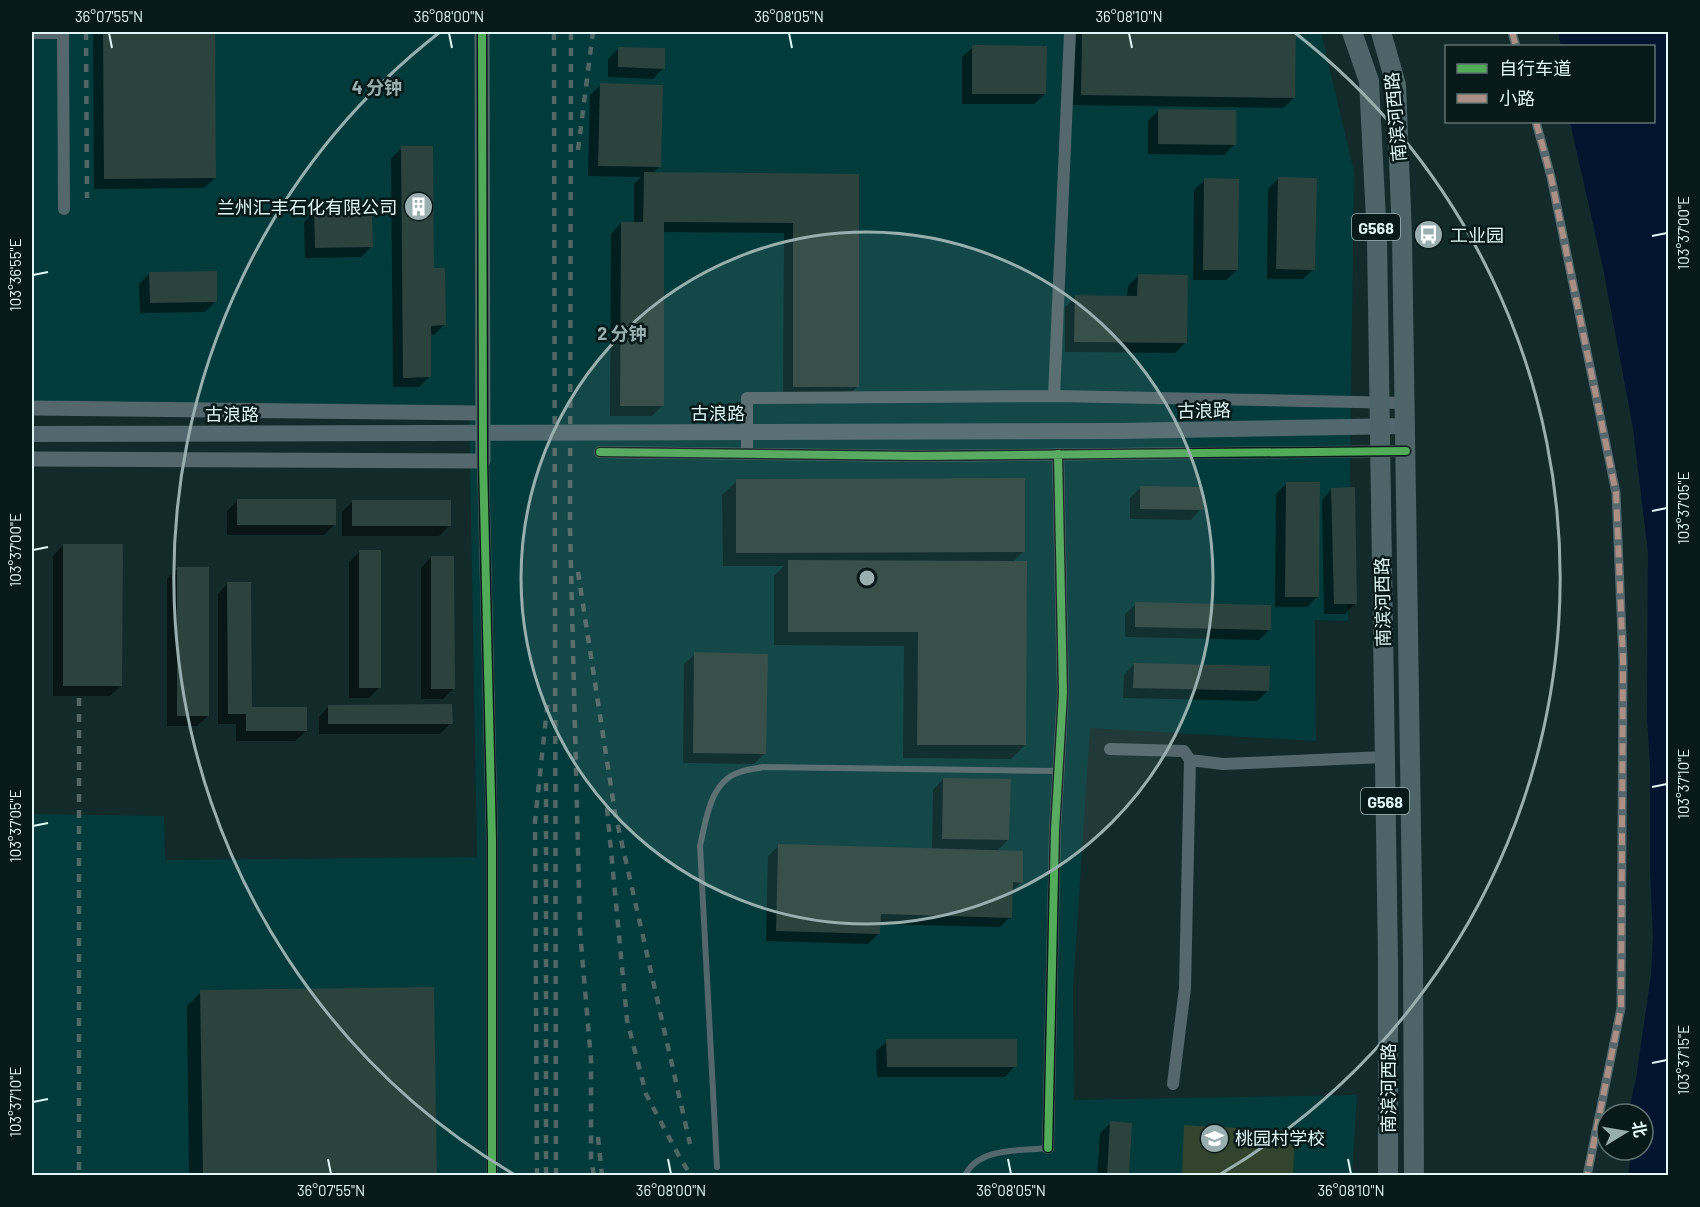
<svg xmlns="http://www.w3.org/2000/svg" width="1700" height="1207" font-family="Barlow,'Noto Sans SC',sans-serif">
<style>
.built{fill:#023b3b}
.green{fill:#32442d}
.water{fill:#02142e}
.shadow{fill:#0007}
.building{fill:#2b423d}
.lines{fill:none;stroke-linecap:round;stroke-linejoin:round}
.service{stroke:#54676c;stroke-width:6}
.pedestrian{stroke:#54676c;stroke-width:9}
.minor{stroke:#54676c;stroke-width:12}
.tertiary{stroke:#54676c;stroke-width:15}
.secondary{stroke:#51686e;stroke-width:16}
.trunk{stroke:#4d6569;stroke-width:20}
.rail{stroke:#536666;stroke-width:4.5;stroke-dasharray:8 8;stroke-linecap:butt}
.secondary-bridge{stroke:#51686e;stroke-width:16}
.quiet{stroke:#ac8f84;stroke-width:6;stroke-dasharray:12 6;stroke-linecap:butt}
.cycleway-casing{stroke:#081919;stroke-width:11}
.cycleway{stroke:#51ab58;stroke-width:8}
.ticks{fill:none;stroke:#e1f7f7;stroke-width:2}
.ring{fill:none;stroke:#99afaf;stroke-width:3}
.labels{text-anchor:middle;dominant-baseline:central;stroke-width:5;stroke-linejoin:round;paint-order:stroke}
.shield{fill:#081919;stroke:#a0b4b4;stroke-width:1.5}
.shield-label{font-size:16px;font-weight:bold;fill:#e1f7f7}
.street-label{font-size:18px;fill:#e1f7f7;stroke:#081919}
.poi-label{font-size:18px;fill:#e1f7f7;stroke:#081919;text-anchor:start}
.centre{fill:#99afaf;stroke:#081919;stroke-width:3}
.ring-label{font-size:18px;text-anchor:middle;font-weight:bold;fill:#99afaf;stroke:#081919;stroke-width:5;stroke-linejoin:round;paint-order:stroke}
.neatline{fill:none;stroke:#e1f7f7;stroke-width:2}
.ticks-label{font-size:15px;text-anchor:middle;fill:#e1f7f7}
</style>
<rect width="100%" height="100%" fill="#122a2a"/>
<path class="built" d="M32,32H1321L1354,172L1348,621L1315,620L1316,741L1090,728L1073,989L1074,1100L1357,1095L1352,1175H32V814L164,816L165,860L477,857L469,405H32Z"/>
<path class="green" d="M1184,1125L1295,1131L1293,1175H1182Z"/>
<path class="water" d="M1558,32H1668V1175H1628L1632,1150H1643V1114H1628L1636,1079L1651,975L1653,938L1650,869V766L1647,717L1648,552L1633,428L1603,268L1570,122H1654V46H1561Z"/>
<path class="shadow" d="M93,32H213L215,178L204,188L94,189Z
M1072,32H1295L1294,98L1283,108L1071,105Z
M973,47L1045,94L1034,104H962V57Z
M619,48L663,68L653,79L608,77V59Z
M601,85L659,167L652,174L858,175L857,387L847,397H783L784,233L663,232L662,406L652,416H610L611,234L621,223H634V184L641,177L588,176L590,95Z
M1159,110L1234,145L1224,155L1148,154V121Z
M402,148L433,269L444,325L434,335H429V377L419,387H393L391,158Z
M1278,179L1314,269L1303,279H1267L1268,189Z
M1205,180L1237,270L1226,280H1193L1194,190Z
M315,212L371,247L361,257L305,258L304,222Z
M150,273L215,302L205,312L140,313L139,284Z
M1138,276L1185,343L1175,353L1065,352V307L1076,297L1127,298L1128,286Z
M737,481L1024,551L1013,562L1025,745L1011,759L903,758L904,646L774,645V576L784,566H723L722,495Z
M1287,483L1317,597L1307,607H1275L1276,494Z
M1141,487L1201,509L1191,520L1130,519V498Z
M1332,489L1356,603L1345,614H1324L1322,500Z
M237,501L335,524L324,535H227V511Z
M352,502L450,525L439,536H342V512Z
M63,545L121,686L110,696H53V556Z
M359,552L380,687L369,698H349V562Z
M431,557L453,689L443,699H421V568Z
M177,569L208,716L197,726H167V579Z
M228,583L250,709L306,731L295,741H236V724H218V594Z
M1136,604L1269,630L1259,640L1125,637V614Z
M695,654L764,754L754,764L683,763L684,664Z
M1134,664L1268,691L1257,701L1123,698L1124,675Z
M329,706L451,723L440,734H319V717Z
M943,779L1008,840L996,852L1021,882L1011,892L1010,917L1000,927L879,924V933L868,944L766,941L768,856L779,846L932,850L933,790Z
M201,992L436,1176H189L187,1006Z
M887,1041L1015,1066L1005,1077H877L876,1051Z
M1111,1123L1128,1176H1097L1100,1133Z"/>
<path class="building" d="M103,32H215L216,178L104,179Z
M1082,32H1296L1295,98L1081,95Z
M972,45L1047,46L1046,94H972Z
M618,47L665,48V69L618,67Z
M600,83L663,85L661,167L598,166Z
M1158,109L1236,110V145L1158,144Z
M401,146H433L434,268H445L446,325L431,326V377L403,378Z
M644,172L859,174V387H793V223L664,222V406H620L621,222H643Z
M1278,177L1317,178L1315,270L1276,269Z
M1204,178L1239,179L1238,270H1203Z
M314,210H372L373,247L315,248Z
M217,271V302L150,303L149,272Z
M1138,274L1188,275L1187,343L1074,342L1075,295L1137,296Z
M1025,478V552L736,553V479Z
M1286,482H1320L1319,597H1285Z
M1140,486L1203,487V510L1140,509Z
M1355,487L1357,604H1334L1331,488Z
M237,499H336V525H237Z
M352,500H451V526H352Z
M63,544H123L122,686H63Z
M359,550H381V688H359Z
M431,556H454L455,689H431Z
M788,560L1027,561L1026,745H917L918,632H788Z
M177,567H209V716H177Z
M227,582H251L252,707H307V731H246V714H228Z
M1135,602L1271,605V630L1135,627Z
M694,652L768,654L766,754L693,753Z
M1134,663L1270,666L1269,691L1133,688Z
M452,704L453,724H328V705Z
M943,778L1011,779L1009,840L942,839Z
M778,844L1023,851V883L1013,882L1012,918L881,914L880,934L776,931Z
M434,987L437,1176H203L200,990Z
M886,1039H1017V1067H887Z
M1110,1121L1132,1123L1129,1176H1107Z"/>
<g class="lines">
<path class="service" d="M717,1167L700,846C706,820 710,781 740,772C748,769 756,769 763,767L1058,771
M965,1176C977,1147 1021,1151 1048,1148"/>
<path class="pedestrian" d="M1512,32L1516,46
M1536,122L1551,177L1616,493L1623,660L1621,1008L1587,1176"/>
<path class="minor" d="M32,33H63L64,209
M1054,396L1070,32
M600,452L916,456L1406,451
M747,454V398L1054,396L1405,403
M483,461L492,839V1176
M1110,749L1184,751L1190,760
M1173,1084L1185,988L1190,760L1223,764L1385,757
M1048,1148L1055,830L1063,693L1058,454"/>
<path class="tertiary" d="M32,408L483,413
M32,459L483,461L482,32"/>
<path class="secondary" d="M1120,431L1405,426"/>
<path class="trunk" d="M1352,32L1369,81L1377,239L1388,961V1176
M1381,32L1396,85L1402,236L1413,960L1414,1176"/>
<path class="rail" d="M86,32L87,198
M554,32L556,1176
M571,32L570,528L580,931L591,1060V1158L594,1176
M578,150L593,32
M578,572L615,813L690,1144
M79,698V1176
M546,783V1176
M607,808L627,1020L646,1094L679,1156L691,1176
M598,1137L602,1176
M537,1176L535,821L548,699"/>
<path class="secondary-bridge" d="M32,434L1120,431"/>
<path class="quiet" d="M1512,32L1516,46
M1536,122L1551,177L1616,493L1623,660L1621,1008L1587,1176"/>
<defs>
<path id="cycleway" d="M482,32L483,461L492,839V1176
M600,452L916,456L1406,451
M1048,1148L1055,830L1063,693L1058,454"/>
</defs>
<use href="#cycleway" class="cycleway-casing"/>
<use href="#cycleway" class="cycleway"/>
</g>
<path class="ticks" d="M109,33L112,48M449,33L452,48M789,33L792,48M1129,33L1132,48M1652,236L1667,233M33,275L48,272M1652,511L1667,508M33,550L48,547M1652,787L1667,784M33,826L48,823M1652,1063L1667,1060M33,1102L48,1099M328,1159L331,1174M668,1159L671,1174M1008,1159L1011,1174M1348,1159L1351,1174"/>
<circle cx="867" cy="578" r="346" fill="#99afaf" fill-opacity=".12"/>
<g class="ring">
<circle cx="867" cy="578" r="346"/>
<path d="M515 1175A693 693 0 0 1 440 32M1294 32A693 693 0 0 1 1219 1175"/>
</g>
<defs>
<symbol id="building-disc" viewBox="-11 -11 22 22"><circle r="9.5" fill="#99afaf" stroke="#081919"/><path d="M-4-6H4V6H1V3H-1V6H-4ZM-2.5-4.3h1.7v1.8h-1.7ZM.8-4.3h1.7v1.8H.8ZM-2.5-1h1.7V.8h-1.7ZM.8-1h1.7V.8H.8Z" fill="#fff"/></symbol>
<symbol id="bus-disc" viewBox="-11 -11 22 22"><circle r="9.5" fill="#99afaf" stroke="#081919"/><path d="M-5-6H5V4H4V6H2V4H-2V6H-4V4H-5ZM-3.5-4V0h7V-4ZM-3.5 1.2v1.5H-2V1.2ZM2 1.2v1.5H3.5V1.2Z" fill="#fff"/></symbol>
<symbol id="school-disc" viewBox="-11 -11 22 22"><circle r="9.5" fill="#99afaf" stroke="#081919"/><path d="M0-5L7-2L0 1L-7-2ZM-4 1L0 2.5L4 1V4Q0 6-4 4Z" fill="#fff"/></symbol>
</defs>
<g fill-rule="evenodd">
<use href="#building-disc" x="402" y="190" width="33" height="33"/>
<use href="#bus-disc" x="1412" y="218" width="33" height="33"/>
<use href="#school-disc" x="1198" y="1122" width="33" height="33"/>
</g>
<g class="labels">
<g class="shield">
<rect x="1352" y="214" width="48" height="26" rx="4.5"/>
<rect x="1361" y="788" width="48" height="26" rx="4.5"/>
</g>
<g class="shield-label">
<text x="1376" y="227">G568</text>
<text x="1385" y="801">G568</text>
</g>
<g class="street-label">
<text transform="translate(1395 117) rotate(-95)">南滨河西路</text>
<text transform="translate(1204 410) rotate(-1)">古浪路</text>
<text x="718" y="413">古浪路</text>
<text x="232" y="414">古浪路</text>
<text transform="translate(1382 602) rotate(-91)">南滨河西路</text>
<text transform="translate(1388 1088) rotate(-90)">南滨河西路</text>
</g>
<g class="poi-label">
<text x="397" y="207" text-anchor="end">兰州汇丰石化有限公司</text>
<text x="1450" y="235">工业园</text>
<text x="1235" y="1138">桃园村学校</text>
</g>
</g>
<circle cx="867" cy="578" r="9" class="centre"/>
<g class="ring-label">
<text x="377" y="94">4 分钟</text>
<text x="622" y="340">2 分钟</text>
</g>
<rect width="1700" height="1207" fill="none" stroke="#081919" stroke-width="66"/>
<rect x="1445" y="45" width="210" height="78" fill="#081919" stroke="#5f7272" stroke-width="1.5"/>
<rect x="1457" y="64" width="30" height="9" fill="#51ab58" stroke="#5f7272" stroke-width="1.5"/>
<text x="1499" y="75" font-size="18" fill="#e1f7f7">自行车道</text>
<rect x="1457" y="94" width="30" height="9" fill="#ac8f84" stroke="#5f7272" stroke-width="1.5"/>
<text x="1499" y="105" font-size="18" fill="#e1f7f7">小路</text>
<g transform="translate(1625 1132) rotate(79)"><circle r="28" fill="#081919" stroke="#5f7272" stroke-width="1.5"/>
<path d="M0-4.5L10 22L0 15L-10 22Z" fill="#99afaf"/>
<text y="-9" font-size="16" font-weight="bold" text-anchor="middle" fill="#e1f7f7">北</text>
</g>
<rect x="33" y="33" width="1634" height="1141" class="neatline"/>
<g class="ticks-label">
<text x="109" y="22">36°07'55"N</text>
<text x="449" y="22">36°08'00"N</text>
<text x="789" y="22">36°08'05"N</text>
<text x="1129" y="22">36°08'10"N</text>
<text transform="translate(1684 233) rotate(-90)" y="5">103°37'00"E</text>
<text transform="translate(16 275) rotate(-90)" y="5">103°36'55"E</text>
<text transform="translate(1684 508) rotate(-90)" y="5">103°37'05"E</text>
<text transform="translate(16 550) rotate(-90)" y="5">103°37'00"E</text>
<text transform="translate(1684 784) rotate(-90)" y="5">103°37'10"E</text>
<text transform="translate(16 826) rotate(-90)" y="5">103°37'05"E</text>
<text transform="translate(1684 1060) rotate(-90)" y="5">103°37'15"E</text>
<text transform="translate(16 1102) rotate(-90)" y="5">103°37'10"E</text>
<text x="331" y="1196">36°07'55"N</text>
<text x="671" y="1196">36°08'00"N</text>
<text x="1011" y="1196">36°08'05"N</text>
<text x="1351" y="1196">36°08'10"N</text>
</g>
</svg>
